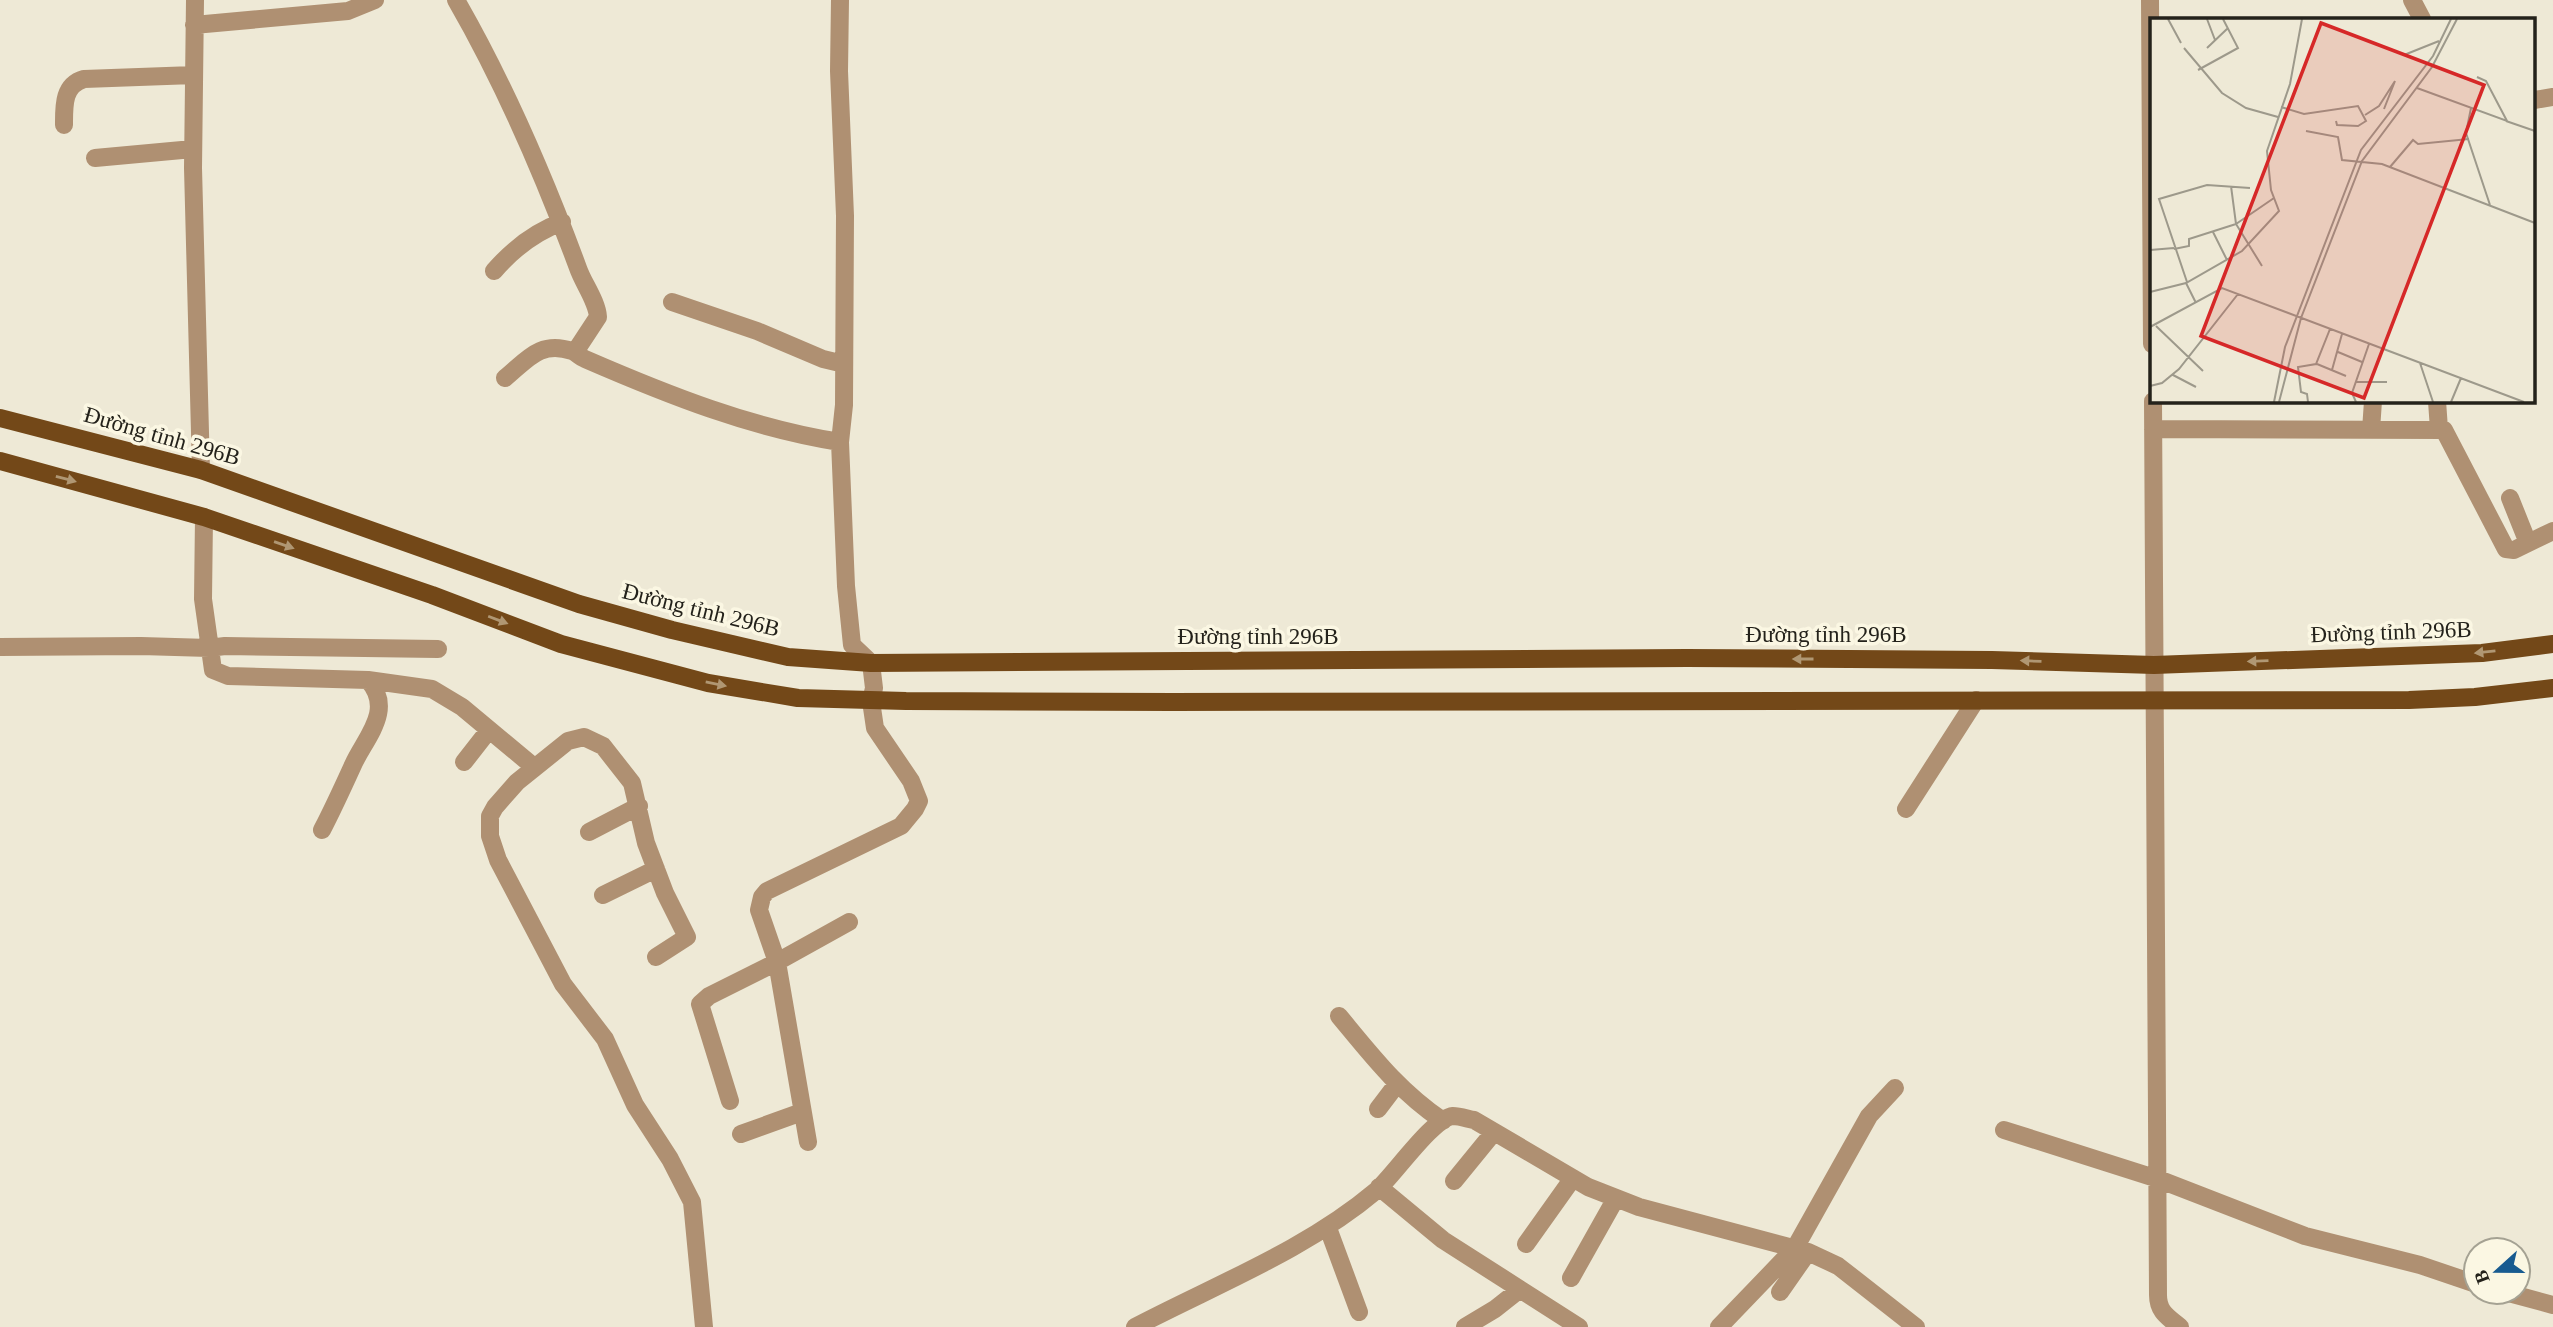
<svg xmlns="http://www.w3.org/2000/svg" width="2553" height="1327" font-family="'Times New Roman',serif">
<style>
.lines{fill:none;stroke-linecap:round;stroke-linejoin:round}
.minor{stroke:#af9072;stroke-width:18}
.major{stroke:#734818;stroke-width:18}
.oneway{fill:#b09773}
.labels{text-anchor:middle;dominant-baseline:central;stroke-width:7;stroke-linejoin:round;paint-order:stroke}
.street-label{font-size:23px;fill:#24221b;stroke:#fbf7e3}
.inset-road{fill:none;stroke:#9d998b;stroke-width:2}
.view{fill:#d62828;fill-opacity:0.15;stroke:#d62828;stroke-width:3.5}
.inset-edge{fill:none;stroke:#24221b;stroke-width:3.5}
</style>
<rect width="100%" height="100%" fill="#eee9d6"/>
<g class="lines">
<path class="minor" d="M195,0L193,168L201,470
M456,0C505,85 544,176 578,268C583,283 597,301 598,317L575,352
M2150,0L2152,344
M2412,0L2422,19
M194,25L348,11L375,0
M2534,100L2553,97
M64,125C64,106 63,85 84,79L194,75
M95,158L193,149
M494,271C513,249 535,232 562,222
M672,302L757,331L823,359L844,364
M505,378C527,360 540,340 572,351C577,353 580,357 585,359C668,395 751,428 840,442
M2153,401L2158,1295C2158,1312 2168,1317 2180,1327
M2437,401L2439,429
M2153,429L2444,430L2506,549L2514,550L2553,531
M2371,430L2373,401
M2510,498L2528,543
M204,517L203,599L213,670L228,676L368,680L432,689L462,707L534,767
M0,647L141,646L209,648L225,646L438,649
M464,762L489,730
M1906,809L1976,700
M322,830C333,809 343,787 353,765C365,738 395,710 368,680
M589,832L639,806
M603,895L656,869
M656,957L687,937L665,893L646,843L632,783L603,746L584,737L568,741L517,782L495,807L490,816V836L498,860L563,984L605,1039L635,1105L670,1159L692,1202L704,1327
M1339,1016C1373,1057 1398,1090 1443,1121
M730,1101L700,1004L709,996L777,962L849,922
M1378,1109L1397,1084
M2004,1130L2158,1179L2305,1236L2420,1265L2476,1284
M741,1134L802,1112
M808,1142L777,962L759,910L762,897L767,891L901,826L915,809L919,801L911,781L875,728L871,701L874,688L871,663L852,645L846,586L840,442L844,405L845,216L839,71L840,0
M1454,1181L1494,1132
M1379,1187L1443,1240L1579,1327
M1328,1228L1359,1312
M1526,1244L1573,1178
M1571,1278L1616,1198
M1780,1292L1808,1252
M2505,1292L2553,1305
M1135,1327C1217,1284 1306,1250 1377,1190C1394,1175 1433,1118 1453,1116C1460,1116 1468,1119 1474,1120L1588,1187L1639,1207L1808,1252L1838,1266L1916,1327
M1465,1327L1495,1309L1519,1290
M1719,1327L1795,1248L1869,1116L1895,1088"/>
<path class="major" d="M0,418L201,470L579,604L672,630L788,657L871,663L1687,658L1992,660L2154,665L2482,653L2553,644
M0,461L204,517L432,595L561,644L708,683L798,698L906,701L1173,702L2409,700L2475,697L2553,688"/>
</g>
<defs><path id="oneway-solid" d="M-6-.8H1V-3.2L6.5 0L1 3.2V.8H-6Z" transform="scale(1.75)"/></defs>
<g class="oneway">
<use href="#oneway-solid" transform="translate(66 479) rotate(15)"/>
<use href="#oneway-solid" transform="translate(284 545) rotate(19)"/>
<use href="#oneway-solid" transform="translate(498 620) rotate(21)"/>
<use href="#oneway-solid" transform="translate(2485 652) rotate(174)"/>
<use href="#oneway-solid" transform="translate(1803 659) rotate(-180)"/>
<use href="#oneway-solid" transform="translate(2031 661) rotate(-178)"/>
<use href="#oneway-solid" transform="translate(2258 661) rotate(178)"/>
<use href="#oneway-solid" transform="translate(716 684) rotate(11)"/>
</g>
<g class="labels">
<g class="street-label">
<text transform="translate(162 436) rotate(16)">Đường tỉnh 296B</text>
<text transform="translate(701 610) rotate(14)">Đường tỉnh 296B</text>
<text transform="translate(2391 632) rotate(-2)">Đường tỉnh 296B</text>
<text x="1826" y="634">Đường tỉnh 296B</text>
<text x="1258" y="636">Đường tỉnh 296B</text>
</g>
</g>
<g transform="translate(2150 18)">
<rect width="385" height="385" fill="#eee9d6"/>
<path class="inset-road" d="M18,1L31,25M57,1L65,22M34,30L72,75L96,90L128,99M57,30L78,10M254,37L289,23M48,52L88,30L73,1M267,70L357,103L336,63L327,59M131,89L154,96L208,88L216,103L208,108L187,107L186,103M321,90L316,115L340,187M234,91L245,63M215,97L229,88L245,63M356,103L385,113M156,113L188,119L192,142L232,146L385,205M240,149L263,122L268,126L319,121M81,168L86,206L112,248M86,206L124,180M63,214L77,242M24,231L39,228V221L86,206M0,232L24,230M37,264L9,181L57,167L100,170M36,265L46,285M0,274L36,265L92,233L129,193L121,172L117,133L140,66L152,1M6,308L53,353M0,309L72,270L374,384M188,334L212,344M270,345L283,384M167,346L196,358M182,352L192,316M23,357L46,369M205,364H237M0,368L12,365L29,351L88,276M124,384L135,329L211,132L283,38L301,1M129,384L151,300L212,143L282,49L307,1M158,384L157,376L151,374L148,349L166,346L180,311M206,384L202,375L219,326M301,384L311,360"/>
<path class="view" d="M171,5L334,67L214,380L51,318Z"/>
<rect width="385" height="385" class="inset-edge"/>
</g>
<g transform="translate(2497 1271) rotate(249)"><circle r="33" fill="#fbf7e3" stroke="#a5a293" stroke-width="2"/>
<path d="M0-5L12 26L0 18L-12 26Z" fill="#185b90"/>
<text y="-10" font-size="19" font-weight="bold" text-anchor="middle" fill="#24221b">B</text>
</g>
</svg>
